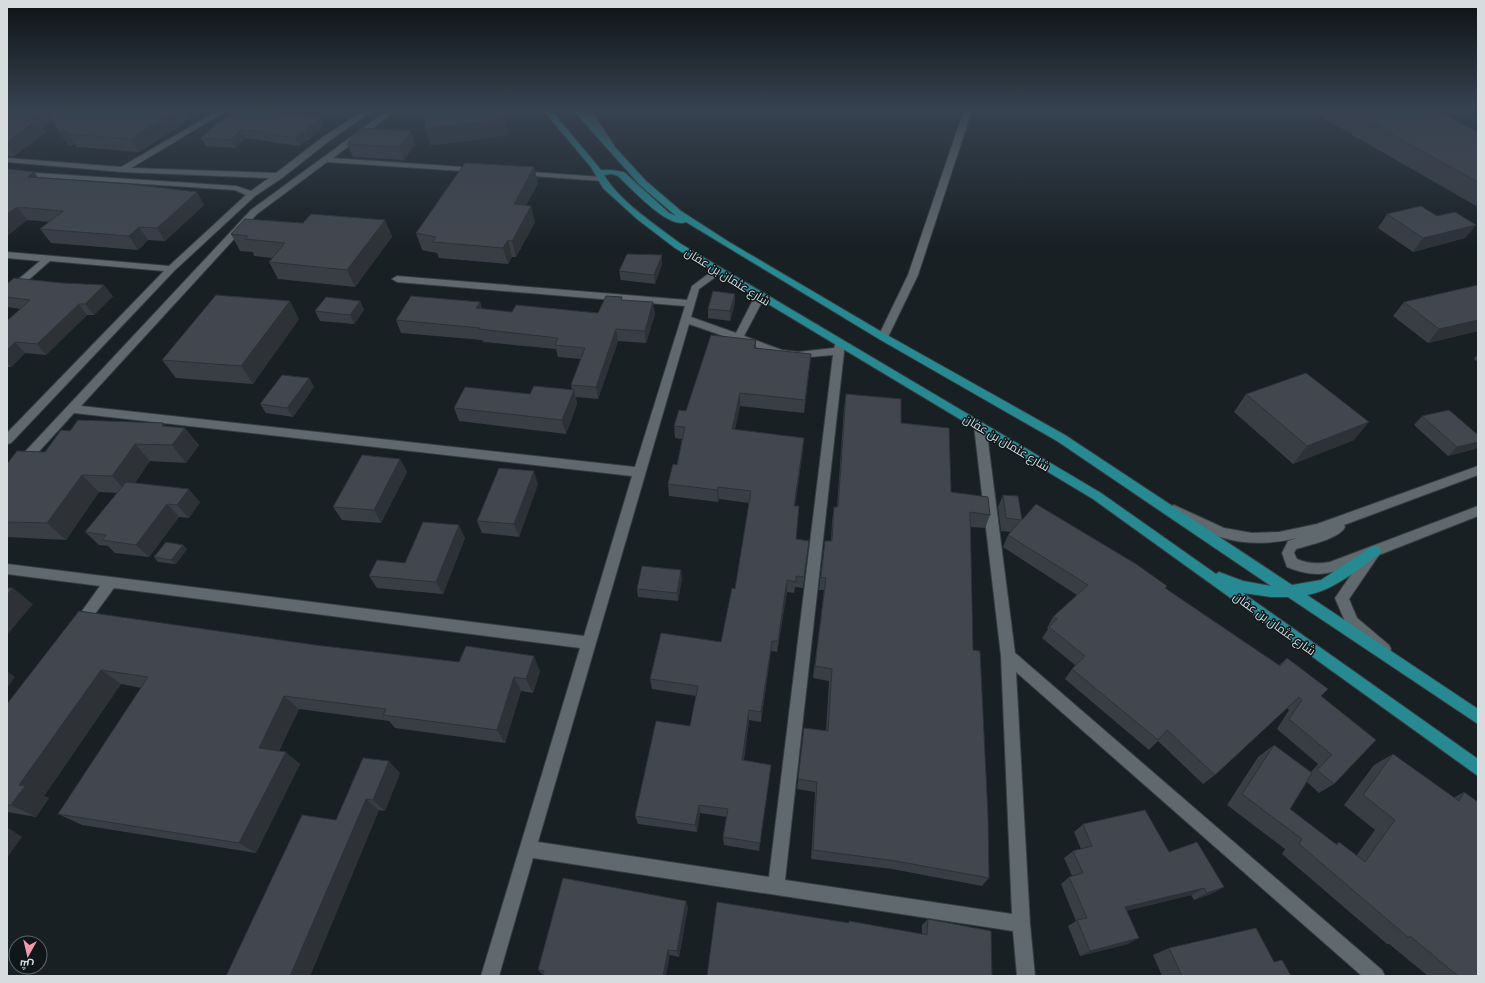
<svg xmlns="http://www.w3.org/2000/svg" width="1485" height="983" font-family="Commissioner,Cairo,sans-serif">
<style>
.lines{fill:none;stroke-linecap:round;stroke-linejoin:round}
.minor-casing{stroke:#373c3f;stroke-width:2}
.major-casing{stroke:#373c3f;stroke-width:2}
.minor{fill:#5f696e;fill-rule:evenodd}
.major{fill:#278991;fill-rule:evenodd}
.wall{fill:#393d44}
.shaded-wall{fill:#2e3237}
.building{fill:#42474f;stroke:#2e3237}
.labels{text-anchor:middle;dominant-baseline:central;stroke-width:3;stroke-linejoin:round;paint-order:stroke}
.street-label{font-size:12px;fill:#d7dcdf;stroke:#0f171b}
</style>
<rect width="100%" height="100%" fill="#182024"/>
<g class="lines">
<defs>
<path id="minor" d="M219,110H228L131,168L276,173L323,137L365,110H374L329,141L282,178L255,196L174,271L11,443L7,444V433L164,271L50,261L10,296L7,297V289L40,261L7,258V252L169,266L246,195L235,190L7,175V171L236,186L251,191L269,178L122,172L7,162V158L121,167Z
M388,110H397L333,158L477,168L481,170L477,172L327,162L257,214L81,406L635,467L685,306L397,282L392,279L397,276L687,300L692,286L715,269H721V273L699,289L691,317L736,333L755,296L760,293L765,296L744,336L782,350L798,352L834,348L836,341L840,340L845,343L785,880L1012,914L1001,656L974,426L980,422L986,426L1015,653L1382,970L1385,976H1362L1016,672L1030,924L1035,976H1017L1013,931L533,858L499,976H481L580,648L114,588L84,629L79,631L74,629L72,625L100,586L7,574V564L584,636L632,476L74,413L11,482L7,484V471L251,210ZM689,324L781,356L798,358L833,355L769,877L538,842Z
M583,110H591L614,145L613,147H607Z
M964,110H972L918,275L888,337L883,340L879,339L878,337L908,275Z
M516,171L602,177L606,179L602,181L519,175H516Z
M1478,466V475L1344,525L1345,527C1339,539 1309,545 1296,549L1294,553L1297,559C1308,564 1318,564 1330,562L1478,506V516L1379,555L1349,599L1357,618L1389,645L1391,649L1389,653L1384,655L1379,653L1347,626L1335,598L1360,562C1332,574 1316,579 1287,567L1282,553L1288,541L1297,538C1272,544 1245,545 1220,537C1203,532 1186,521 1170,513L1168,510L1170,507L1174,505L1224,528L1252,533L1279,532L1317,524Z"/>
<path id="major" d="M543,110H551L601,170H612L624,172L669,213L676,216L640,185L573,110H581L646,181L681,211L729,242L887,335L1065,435L1292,585L1321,580L1371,547L1375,546L1379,547L1381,551L1379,555C1356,570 1335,590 1307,595L1478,709V724L1288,597H1271L1243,593L1478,759V776L1093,499L675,248L637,219L603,188L591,167ZM612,174L618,176C631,188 669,230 686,222L879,339L1057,441L1271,586L1243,581L1219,572L1216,574L1101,493L681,244C656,225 620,202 604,175Z"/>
</defs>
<use href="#minor" class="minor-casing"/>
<use href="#major" class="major-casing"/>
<use href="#minor" class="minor"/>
<use href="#major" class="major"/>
</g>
<path class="wall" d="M7,110L144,113L148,110H185L190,119L139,152L77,147L75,144L69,146L53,121L43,128L46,132L14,156H7Z
M1309,110H1435L1478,132V207Z
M287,112L284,114L320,117L324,125L309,140H306L299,146L245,138L235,148L206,146L201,138Z
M347,144H415L404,160L353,157Z
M534,167L538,183L526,205L535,222L516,257H512L508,264L439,258L437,253L422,250L416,233Z
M7,169L34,172L38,177L204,205L165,241L148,240L138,250L51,243L40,229L49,222L27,220L7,236Z
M1387,214L1437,216L1476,225L1465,238L1413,252L1378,228Z
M385,220L392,237L355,287L278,279L269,262L273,258L254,256L253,252L240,251L231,234L303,223Z
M662,255V264L655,284L621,280L619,271Z
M7,284L113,296L94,315H87L46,355L25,353L11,367H7V321L21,309L7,307Z
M1478,285V331L1428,343L1393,316L1404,302Z
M735,294V303L730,321L708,318V309Z
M623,300L655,314L646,343L618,341L598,399L576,397L577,404L566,434L459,421L454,408L530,394L572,390L571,385L581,359L558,357L556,349L483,342L482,340L401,333L396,320L480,302L482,309L512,312L598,313Z
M360,301L364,310L354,324L320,321L315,311Z
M299,319L253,384L176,378L162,360Z
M756,340V348L811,354L804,413L740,406L735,429L803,450L795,506L796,539L809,541L803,588L795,587L794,593L787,592L777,652L771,651L761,722L749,720L744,760L771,765L770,773L759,851L724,845L723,837L727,817L700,813L697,832L638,824L635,816L690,726L696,696L652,689L650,679L721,642L735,589L749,503L719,499L718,502L669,496L668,484L677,465L682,439L675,438L674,426L686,411Z
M1478,354V362L1474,359Z
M309,378L314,387L293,417L266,413L260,404Z
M846,394L901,423L951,492L990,515L985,528L970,527L973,650L989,878L982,886L892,869L811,859L815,792L797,789L804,728L826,731L829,681L813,678L824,590H819L823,554L825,541H831L832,520L834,507H837L844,408Z
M1246,394L1354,440L1293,464L1234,412Z
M1422,416L1478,435V446L1475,449L1448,456L1414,425Z
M163,423L166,426L199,445L186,463L150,461L135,483L200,502L189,518L179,517L149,557L115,553L108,546L99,545L85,532L117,493L99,492L66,540L7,537V464L45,452L70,431Z
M400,459L407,472L381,523L342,520L333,507Z
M538,484L519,537L482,533L477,521Z
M1003,495L1022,520L1165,589L1279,665L1287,658L1321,696L1376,740L1334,784L1319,793L1307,782L1290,809L1335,844L1339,842L1356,856L1375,830L1344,805L1374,765L1393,754L1453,798L1464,792L1478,976H1428L1389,944H1387L1282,854L1285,849L1227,805L1258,757L1274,745L1311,772L1318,764L1277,729L1289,710L1287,708L1215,775L1203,784L1158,741L1149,750L1065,679L1072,669L1075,665L1042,638L1048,629L1047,628L1053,617L1077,595L1003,547L1008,535L1011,532L1001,531L998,507Z
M465,538L443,594L377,588L369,576L405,563Z
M183,545L187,549L176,564L158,562L154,557Z
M682,578L678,601L638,597L637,589Z
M79,611L315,645L459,662L540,671L533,693L521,691L505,743L395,728L389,721L299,709L279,751L300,764L256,853L82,825L58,814L142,688L121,684L44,796L49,798L36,817L7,812V704Z
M400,773L385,811L379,810L310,976H226L336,820Z
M1083,824L1169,852L1224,887L1211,894L1194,900L1191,895L1126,911L1128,944L1080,956L1068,926L1076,921L1061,884L1069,877L1072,876L1064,858L1073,851L1081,849L1074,832Z
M688,907L679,957L670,955L543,975L538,970Z
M928,919L992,976L848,923L849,921L922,934V925Z
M1169,948L1274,962L1291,976H1162L1153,955Z"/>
<path class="shaded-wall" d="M42,110H68L43,128L46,132L14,156L7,147V142L24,122Z
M177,110H185L190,119L139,152L131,139Z
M273,110H286L287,112L273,121L269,112Z
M320,117L324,125L309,140L305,132Z
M505,118L509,135L431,146L425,129Z
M241,129L245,138L235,148L231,140Z
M66,131L75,144L69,146L60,133Z
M303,131L306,140L299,146L295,138Z
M411,131L415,144L404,160L399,147Z
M534,167L538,183L518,221L514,204Z
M34,172L44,185L28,177Z
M197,192L204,205L165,241L157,228Z
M531,206L535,222L516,257L512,241Z
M17,207L27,220L7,236V214Z
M385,220L392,237L355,287L347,270Z
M1476,225L1465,238L1413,252L1423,238Z
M139,227L148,240L138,250L129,236Z
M508,240L512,257L508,264L503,248Z
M662,255V264L655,284L654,275Z
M104,285L113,296L94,315L85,304Z
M735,294V303L730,321V311Z
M290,301L299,319L253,384L241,366Z
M360,301L364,310L354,324L350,315Z
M480,302L484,314L476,308Z
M653,302L655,314L646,343L645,331Z
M79,304L87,315L46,355L37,344Z
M1478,320V331L1428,343L1439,329Z
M616,329L618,341L598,399L596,387Z
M15,342L25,353L11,367L7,362V350Z
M811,354L810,366L804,413L805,400Z
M309,378L314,387L293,417L287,408Z
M574,390L577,404L566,434L562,420Z
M740,393V406L732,441V429Z
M1369,422L1354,440L1293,464L1307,446Z
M163,423L177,439L185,428L199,445L186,463L172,445L162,426Z
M804,438L803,450L793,518L794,506Z
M1478,442V446L1475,449L1448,456L1457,447Z
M135,444L150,461L128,493L112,476Z
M400,459L407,472L381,523L374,510Z
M534,471L538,484L519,537L514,524Z
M82,475L99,492L66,540L47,523Z
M718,487L719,499L718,502L717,490Z
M189,489L200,502L189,518L177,505Z
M167,504L179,517L149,557L136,545Z
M459,525L465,538L443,594L436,582Z
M183,545L187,549L176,564L171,560Z
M681,570L682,578L678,601L677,593Z
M787,580V592L777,652L778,641Z
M13,588L33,604L7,635V595Z
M772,641L771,651L761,722V712Z
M534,656L540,671L533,693L526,679Z
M101,670L121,684L44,796L49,798L36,817L11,805L19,785Z
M7,671L15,677L7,688Z
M514,677L521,691L505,743L497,730Z
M284,696L299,709L274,760L259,748Z
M749,710V720L742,769V760Z
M286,752L300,764L256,853L239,843Z
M389,761L400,773L385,811L373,800Z
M771,765L770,773L759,851L760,843Z
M366,799L379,810L310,976H290Z
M699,805L700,813L697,832L695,825Z
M7,828L10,829L22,837L7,858Z
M1224,887L1211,894L1194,900L1207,893Z
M1204,888L1191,895L1114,914L1125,907Z
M686,901L688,907L679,957L677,951Z
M1139,938L1128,944L1080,956L1090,951Z
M668,950L670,955L666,976H663Z"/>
<path class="building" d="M7,110H42L24,122L37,119L7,142Z
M66,110H142L144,113L148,110H177L131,139L68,134L66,131L60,133L49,115Z
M239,110H273L269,112L320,117L305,132L303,131L295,138L241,129L231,140L201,138L216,124Z
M423,110H503L505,118L425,129Z
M1348,110H1435L1478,132V182Z
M360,128L411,131L399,147L347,144Z
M465,163L534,167L514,204L531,206L512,241L508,240L503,248L433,242L436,237L416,233Z
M7,169L34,172L28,177L129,184L197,192L157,228L139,227L129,236L40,229L63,211L17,207L7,214Z
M1421,206L1437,216L1455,212L1476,225L1423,238L1387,214Z
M311,214L385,220L347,270L269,262L285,243L245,239L248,236L231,234L245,219L303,223Z
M627,254L662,255L654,275L619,271Z
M14,278L62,283L104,285L85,304H79L37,344L15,342L7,350V321L30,300L7,297V284Z
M1478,285V320L1439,329L1404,302Z
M713,291L735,294L730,311L708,309Z
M216,295L290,301L241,366L162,360Z
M411,296L480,302L476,308L512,312L516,305L598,313L606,296L622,297L621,300L653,302L645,331L616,329L596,387L571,385L585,348L555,345L558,338L479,329L480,328L396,320Z
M326,297L360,301L350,315L315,311Z
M711,335L756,340L754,348L811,354L805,400L740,393L732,429L804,438L794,506H799L796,539L809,541L804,577L796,576V582L787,580L778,641H772L761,712L749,710L742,760L771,765L760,843L723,837L728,809L699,805L695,825L635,816L656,721L690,726L698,686L650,679L661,633L721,642L732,588L735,589L751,491L718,487L717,490L668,484L673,464L677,465L685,427L674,426L679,410L686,411Z
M1306,373L1369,422L1307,446L1246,394Z
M282,375L309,378L287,408L260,404Z
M534,386L574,390L562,420L454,408L465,387L530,394Z
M846,394L901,399V423L949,428L951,492L988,497L990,515L970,512L973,650L980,651L988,817L989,878L896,861L813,850L817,782L798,779L804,728L828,731L832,669L815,666L826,578L821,577L825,541H832L834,507H838Z
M1449,410L1478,435V442L1457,447L1422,416Z
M78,420L163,423L162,426L185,428L172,445L135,444L112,476L82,475L47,523L7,522V464L17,451L45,452L61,430L70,431Z
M362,455L400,459L374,510L333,507Z
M499,468L534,471L514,524L477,521Z
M126,482L189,489L177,505L167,504L136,545L102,540L106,535L85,532Z
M1003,495L1018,496L1022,520L1036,504L1136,564L1167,586L1165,588L1280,666L1287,658L1328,689L1321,696L1376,740L1334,784L1317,770L1332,755L1289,719L1302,700L1299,697L1215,775L1167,730L1158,740L1072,669L1085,656L1049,627L1057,619L1053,617L1088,585L1008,535L1021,520L1006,518Z
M423,522L459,525L436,582L369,576L377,560L405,563Z
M166,542L183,545L171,560L154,557Z
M642,566L681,570L677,593L637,589Z
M7,588H13L7,595Z
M79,611L315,645L459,662L466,646L534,656L526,679L514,677L497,730L383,715L386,709L284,696L259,748L286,752L239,843L58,814L148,677L101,670L19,785L25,786L11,805H7V704Z
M1274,745L1312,773L1290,809L1337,845L1339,842L1365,862L1395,820L1363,795L1393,754L1459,801L1464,792L1478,802V976H1458L1410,936L1409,938L1299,844L1302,839L1242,794Z
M363,758L389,761L373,800L366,799L290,976H226L302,815L336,820Z
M1145,810L1169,852L1197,842L1224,887L1207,893L1204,888L1125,907L1139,938L1090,951L1077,920L1087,918L1069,877L1083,873L1073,851L1092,846L1083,824Z
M563,878L686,901L677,951L668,950L663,976H543L544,971L538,970Z
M717,902L849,923V921L927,935L928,919L991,931L992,976H707Z
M1256,928L1274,962L1282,960L1291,976H1182L1169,948Z"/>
<linearGradient id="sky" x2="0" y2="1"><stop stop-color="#0d1214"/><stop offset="0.44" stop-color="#374250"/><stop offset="1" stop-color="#374250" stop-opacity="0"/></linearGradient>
<rect width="1485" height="248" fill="url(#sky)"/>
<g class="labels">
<g class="street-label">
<text transform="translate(728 276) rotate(32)">شارع عثمان بن عفان</text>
<text transform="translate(1007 442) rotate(31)">شارع عثمان بن عفان</text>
<text transform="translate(1275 623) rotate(36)">شارع عثمان بن عفان</text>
</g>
</g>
<rect width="1485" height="983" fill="none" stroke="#d7dcdf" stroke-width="16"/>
<g transform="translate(28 955) rotate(188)"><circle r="19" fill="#0f171b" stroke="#5f6669"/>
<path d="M0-3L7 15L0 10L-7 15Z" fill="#f29aad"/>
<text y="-6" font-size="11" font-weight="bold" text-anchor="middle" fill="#d7dcdf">ش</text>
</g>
</svg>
